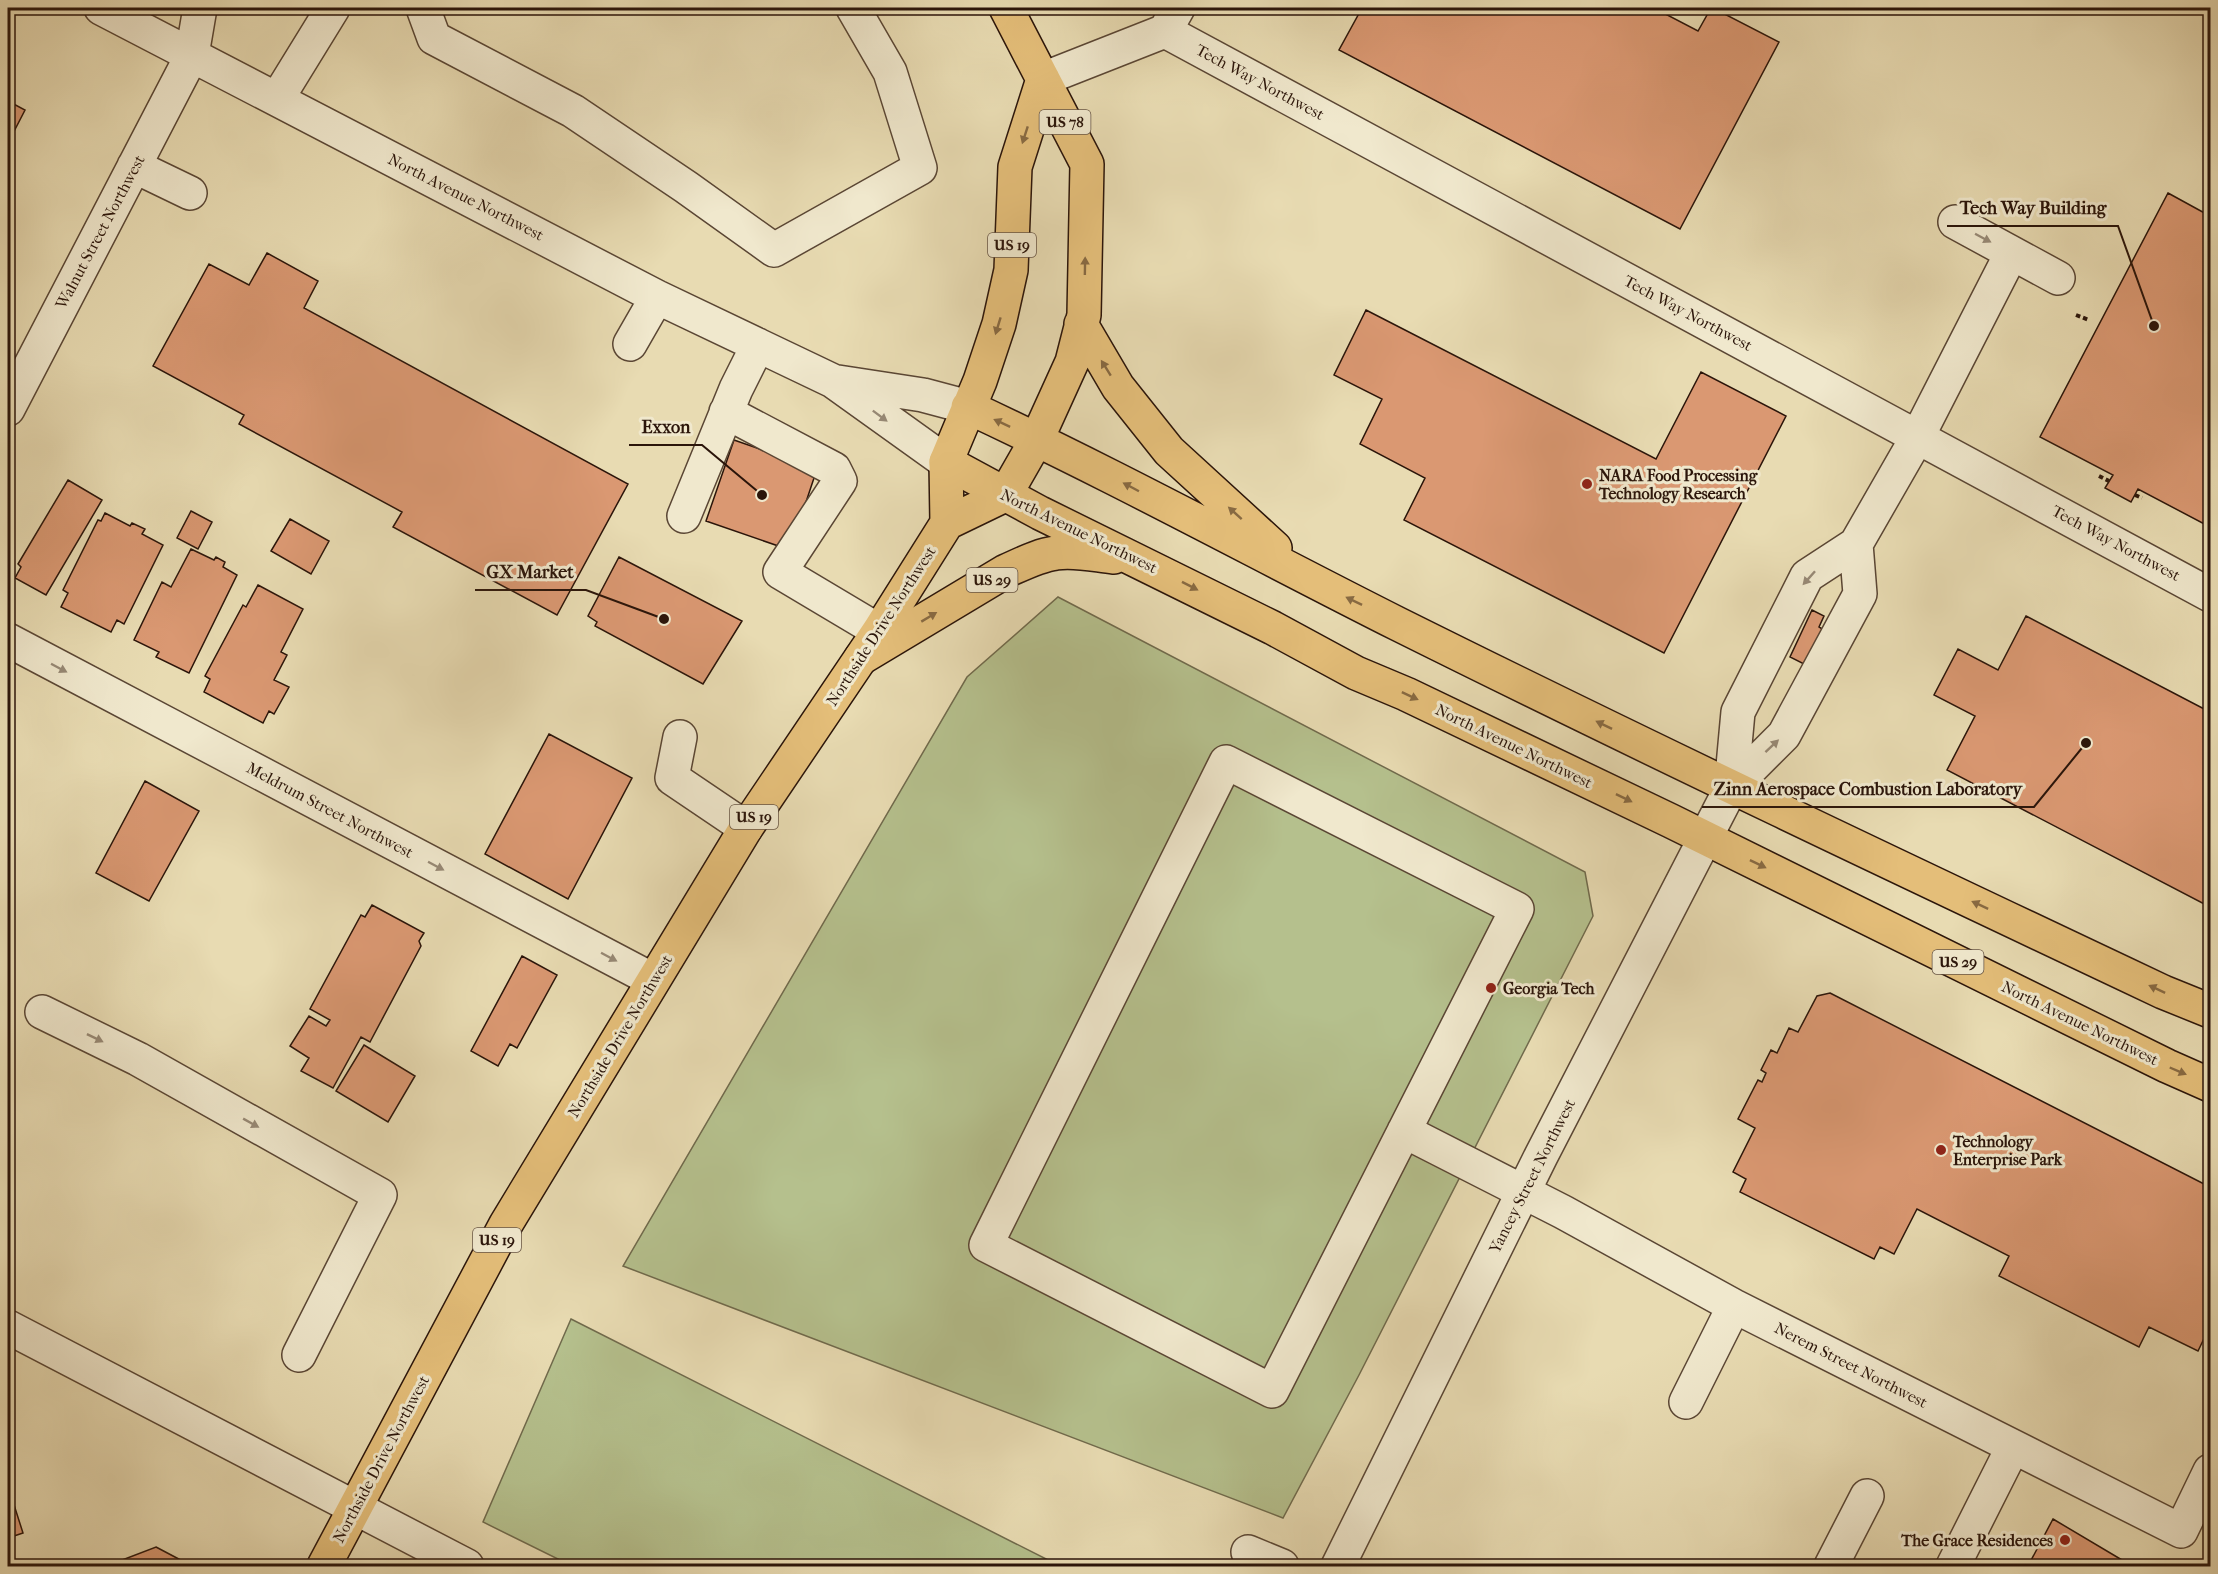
<svg xmlns="http://www.w3.org/2000/svg" width="2218" height="1574" font-family="'IM FELL French Canon',serif">
<style>
.green{fill:#b5c08d;stroke:#706a4c;stroke-width:1.5}
.building{fill:#da9872;stroke:#2b150a;stroke-width:1.5}
.lines{fill:none;stroke-linecap:round;stroke-linejoin:round}
.minor-casing{stroke:#5a4634;stroke-width:36}
.major-casing{stroke:#2b150a;stroke-width:36}
.highway-casing{stroke:#2b150a;stroke-width:36}
.path{stroke:#2b150a;stroke-width:4;stroke-dasharray:4.5 3;stroke-linecap:butt}
.minor{stroke:#f0e8cd;stroke-width:33}
.major{stroke:#e4be79;stroke-width:33}
.highway{stroke:#e4be79;stroke-width:33}
.oneway{fill:#886a42}
.oneway2{fill:#978975}
.poi-dot{fill:#8f2418;stroke:#f0e8cd;stroke-width:2}
.labels{text-anchor:middle;dominant-baseline:central;stroke-width:6;stroke-linejoin:round;paint-order:stroke}
.shield{fill:#f0e8cd;stroke:#665444;stroke-width:1.5}
.shield-label{font-size:15px;font-weight:bold;fill:#2b150a}
.street-label{font-size:16px;fill:#2b150a;stroke:#f0e8cd}
.poi-label{font-size:16px;font-weight:bold;fill:#2b150a;stroke:#f0e8cd;text-anchor:start}
.leader{fill:none;stroke:#2b150a;stroke-width:2}
.callout-dot{fill:#2b150a;stroke:#f0e8cd;stroke-width:2}
.callout-label{font-size:18px;text-anchor:middle;font-weight:bold;fill:#2b150a;stroke:#f0e8cd;stroke-width:6;stroke-linejoin:round;paint-order:stroke}
</style>
<rect width="100%" height="100%" fill="#e8dbb2"/>
<filter id="stains"><feTurbulence type="fractalNoise" baseFrequency=".00333" numOctaves="4"/><feColorMatrix values="0 0 0 0 .2 0 0 0 0 .09 0 0 0 0 .02 0 0 0 .5 -.17"/></filter>
<radialGradient id="worn" r=".72"><stop offset=".6" stop-color="#630" stop-opacity="0"/><stop offset="1" stop-color="#630" stop-opacity=".3"/></radialGradient>
<path class="green" d="M1058,597L1585,872L1593,916L1359,1375L1283,1518L623,1266L967,677Z
M571,1319L1060,1566H572L483,1522Z"/>
<path class="building" d="M1362,8H1654L1698,31L1711,8H1713L1779,42L1680,229L1339,50Z
M8,101L25,110L8,143Z
M2168,193L2210,216V527L2138,489L2131,502L2105,488L2113,475L2040,437Z
M267,253L318,281L304,308L628,484L557,615L393,527L402,512L239,424L244,415L153,366L209,264L249,285Z
M1366,310L1656,459L1701,372L1786,416L1664,653L1404,520L1425,478L1360,444L1382,399L1334,375Z
M734,440L817,469L790,550L706,521Z
M68,480L102,500L46,595L15,578L21,567L18,564Z
M191,511L212,522L198,549L177,538Z
M105,513L130,526L132,523L145,529L142,534L163,545L124,624L117,620L111,632L61,607L68,593L63,590L98,520L101,521Z
M290,519L329,541L311,574L271,551Z
M191,549L214,560L216,557L225,562L223,567L237,575L189,673L156,657L159,652L134,640L162,582L171,587Z
M619,557L742,621L703,684L595,626L597,622L588,616Z
M258,585L303,609L281,652L287,655L274,680L289,687L274,714L269,711L263,723L204,692L210,679L205,676L243,605L246,607Z
M1812,610L1824,616L1819,627L1824,630L1806,665L1790,657Z
M2026,616L2210,712V907L1947,770L1975,716L1934,695L1958,649L1998,670Z
M549,734L632,778L568,899L485,854Z
M145,781L199,811L149,901L96,873Z
M372,905L424,933L419,941L421,946L370,1042L361,1037L333,1088L301,1071L309,1058L290,1046L309,1016L326,1026L330,1020L310,1009L361,915L365,917Z
M522,956L557,975L517,1048L510,1044L498,1066L471,1051Z
M1830,993L2210,1187V1326L2198,1351L2149,1327L2139,1347L1999,1276L2009,1256L1917,1209L1894,1254L1880,1247L1874,1259L1740,1192L1746,1179L1733,1172L1755,1128L1738,1119L1758,1080L1762,1082L1766,1073L1761,1070L1771,1050L1777,1053L1789,1028L1798,1032L1817,996Z
M364,1045L415,1076L388,1122L336,1091Z
M8,1486L23,1533L8,1538L17,1566H8Z
M2053,1519L2122,1560L2134,1566H2028Z
M156,1547L192,1566H101L117,1562Z"/>
<g class="lines">
<defs>
<path id="minor" d="M101,8L657,297L833,381L946,462
M423,8L434,38L573,111L686,187L774,250L920,168L890,72L853,8
M1165,31L2210,595
M1043,79L1165,31L1178,8
M277,99L333,8
M134,166L190,193
M1955,222L2058,278
M630,344L657,297
M838,382L923,395L968,407
M8,409L192,55L200,8
M726,412L834,469L840,481L780,572L879,631
M684,516L736,389L758,345
M8,640L653,980
M680,737L672,778L746,828
M1226,762L1517,909L1272,1391L986,1245Z
M1731,788L1738,712L1807,576L1856,544L1918,436L2008,260
M42,1012L138,1059L380,1195L299,1355
M1404,1131L1563,1212L1734,1306L2181,1531L2210,1471
M8,1327L467,1566
M1686,1402L1734,1306
M1248,1552L1282,1566
M1338,1566L1541,1156L1731,788L1784,735L1860,594L1856,544
M1831,1566L1867,1496
M1953,1566L2013,1447"/>
<path id="major" d="M946,462L947,523
M324,1566L506,1224L746,828L879,631L947,523L1005,495"/>
<path id="highway" d="M1043,79L1015,167L1011,270L999,324L980,381L946,462L1040,513L1273,628L1356,673L1406,694L1671,821L2167,1066L2210,1085
M1081,324L1118,387L1169,451L1275,548
M968,407C1114,475 1255,552 1398,624C1651,750 1907,871 2163,992L2210,1011
M1005,495L1037,439L1072,362L1084,315L1087,164L1006,8
M861,658L1006,571C1022,564 1039,555 1056,553C1075,550 1095,555 1114,557"/>
</defs>
<use href="#minor" class="minor-casing"/>
<use href="#major" class="major-casing"/>
<use href="#highway" class="highway-casing"/>
<path class="path" d="M2076,315L2089,320
M2099,476L2109,481
M2135,495L2142,498"/>
<use href="#minor" class="minor"/>
<use href="#major" class="major"/>
<use href="#highway" class="highway"/>
</g>
<defs><path id="oneway-solid" d="M-6-.8H1V-3.2L6.5 0L1 3.2V.8H-6Z" transform="scale(1.5)"/></defs>
<g class="oneway">
<use href="#oneway-solid" transform="translate(1025 135) rotate(108)"/>
<use href="#oneway-solid" transform="translate(1085 266) rotate(-89)"/>
<use href="#oneway-solid" transform="translate(998 326) rotate(107)"/>
<use href="#oneway-solid" transform="translate(1106 368) rotate(-122)"/>
<use href="#oneway-solid" transform="translate(1002 423) rotate(-155)"/>
<use href="#oneway-solid" transform="translate(1131 487) rotate(-152)"/>
<use href="#oneway-solid" transform="translate(1235 513) rotate(-138)"/>
<use href="#oneway-solid" transform="translate(1190 586) rotate(27)"/>
<use href="#oneway-solid" transform="translate(1354 601) rotate(-154)"/>
<use href="#oneway-solid" transform="translate(929 617) rotate(-31)"/>
<use href="#oneway-solid" transform="translate(1410 696) rotate(25)"/>
<use href="#oneway-solid" transform="translate(1604 725) rotate(-154)"/>
<use href="#oneway-solid" transform="translate(1624 798) rotate(26)"/>
<use href="#oneway-solid" transform="translate(1758 864) rotate(26)"/>
<use href="#oneway-solid" transform="translate(1980 905) rotate(-155)"/>
<use href="#oneway-solid" transform="translate(2157 989) rotate(-155)"/>
<use href="#oneway-solid" transform="translate(2178 1071) rotate(23)"/>
</g>
<g class="oneway2">
<use href="#oneway-solid" transform="translate(1983 238) rotate(28)"/>
<use href="#oneway-solid" transform="translate(880 416) rotate(37)"/>
<use href="#oneway-solid" transform="translate(1809 578) rotate(132)"/>
<use href="#oneway-solid" transform="translate(59 668) rotate(28)"/>
<use href="#oneway-solid" transform="translate(1772 746) rotate(-43)"/>
<use href="#oneway-solid" transform="translate(436 866) rotate(28)"/>
<use href="#oneway-solid" transform="translate(609 957) rotate(28)"/>
<use href="#oneway-solid" transform="translate(95 1038) rotate(26)"/>
<use href="#oneway-solid" transform="translate(251 1123) rotate(29)"/>
</g>
<g class="poi-dot">
<circle cx="1587" cy="484" r="6"/>
<circle cx="1491" cy="988" r="6"/>
<circle cx="1941" cy="1150" r="6"/>
<circle cx="2065" cy="1540" r="6"/>
</g>
<g class="labels">
<g class="shield">
<rect x="1039.5" y="110" width="51" height="24" rx="4.5"/>
<rect x="988" y="233" width="48" height="24" rx="4.5"/>
<rect x="966.5" y="568" width="51" height="24" rx="4.5"/>
<rect x="730" y="805" width="48" height="24" rx="4.5"/>
<rect x="1932.5" y="950" width="51" height="24" rx="4.5"/>
<rect x="473" y="1228" width="48" height="24" rx="4.5"/>
</g>
<g class="shield-label">
<text x="1065" y="122">US 78</text>
<text x="1012" y="245">US 19</text>
<text x="992" y="580">US 29</text>
<text x="754" y="817">US 19</text>
<text x="1958" y="962">US 29</text>
<text x="497" y="1240">US 19</text>
</g>
<g class="street-label">
<text transform="translate(1260 82) rotate(28)">Tech Way Northwest</text>
<text transform="translate(466 197) rotate(27)">North Avenue Northwest</text>
<text transform="translate(100 232) rotate(-62)">Walnut Street Northwest</text>
<text transform="translate(1688 313) rotate(28)">Tech Way Northwest</text>
<text transform="translate(1079 531) rotate(26)">North Avenue Northwest</text>
<text transform="translate(2116 543) rotate(28)">Tech Way Northwest</text>
<text transform="translate(881 626) rotate(-57)">Northside Drive Northwest</text>
<text transform="translate(1514 746) rotate(26)">North Avenue Northwest</text>
<text transform="translate(330 810) rotate(28)">Meldrum Street Northwest</text>
<text transform="translate(2080 1023) rotate(26)">North Avenue Northwest</text>
<text transform="translate(620 1036) rotate(-59)">Northside Drive Northwest</text>
<text transform="translate(1532 1176) rotate(-63)">Yancey Street Northwest</text>
<text transform="translate(1851 1365) rotate(27)">Nerem Street Northwest</text>
<text transform="translate(381 1459) rotate(-62)">Northside Drive Northwest</text>
</g>
<g class="poi-label">
<text x="1599" y="475">NARA Food Processing<tspan x="1599" dy="18">Technology Research</tspan></text>
<text x="1503" y="988">Georgia Tech</text>
<text x="1953" y="1141">Technology<tspan x="1953" dy="18">Enterprise Park</tspan></text>
<text x="2053" y="1540" text-anchor="end">The Grace Residences</text>
</g>
</g>
<path class="leader" d="M2154 326L2118 226H1947M762 495L702 445H629M664 619L586 590H475M2086 743L2034 807H1702"/>
<g class="callout-dot">
<circle cx="2154" cy="326" r="6"/>
<circle cx="762" cy="495" r="6"/>
<circle cx="664" cy="619" r="6"/>
<circle cx="2086" cy="743" r="6"/>
</g>
<g class="callout-label">
<text x="2033" y="214">Tech Way Building</text>
<text x="666" y="433">Exxon</text>
<text x="530" y="578">GX Market</text>
<text x="1868" y="795">Zinn Aerospace Combustion Laboratory</text>
</g>
<rect width="2218" height="1574" fill="none" stroke="#e8dbb2" stroke-width="30"/>
<rect x="9" y="9" width="2200" height="1556" fill="none" stroke="#2b150a" stroke-width="3"/>
<rect x="15" y="15" width="2188" height="1544" fill="none" stroke="#2b150a" stroke-width="1.5"/>
<rect width="100%" height="100%" filter="url(#stains)"/>
<rect width="100%" height="100%" fill="url(#worn)"/>
</svg>
